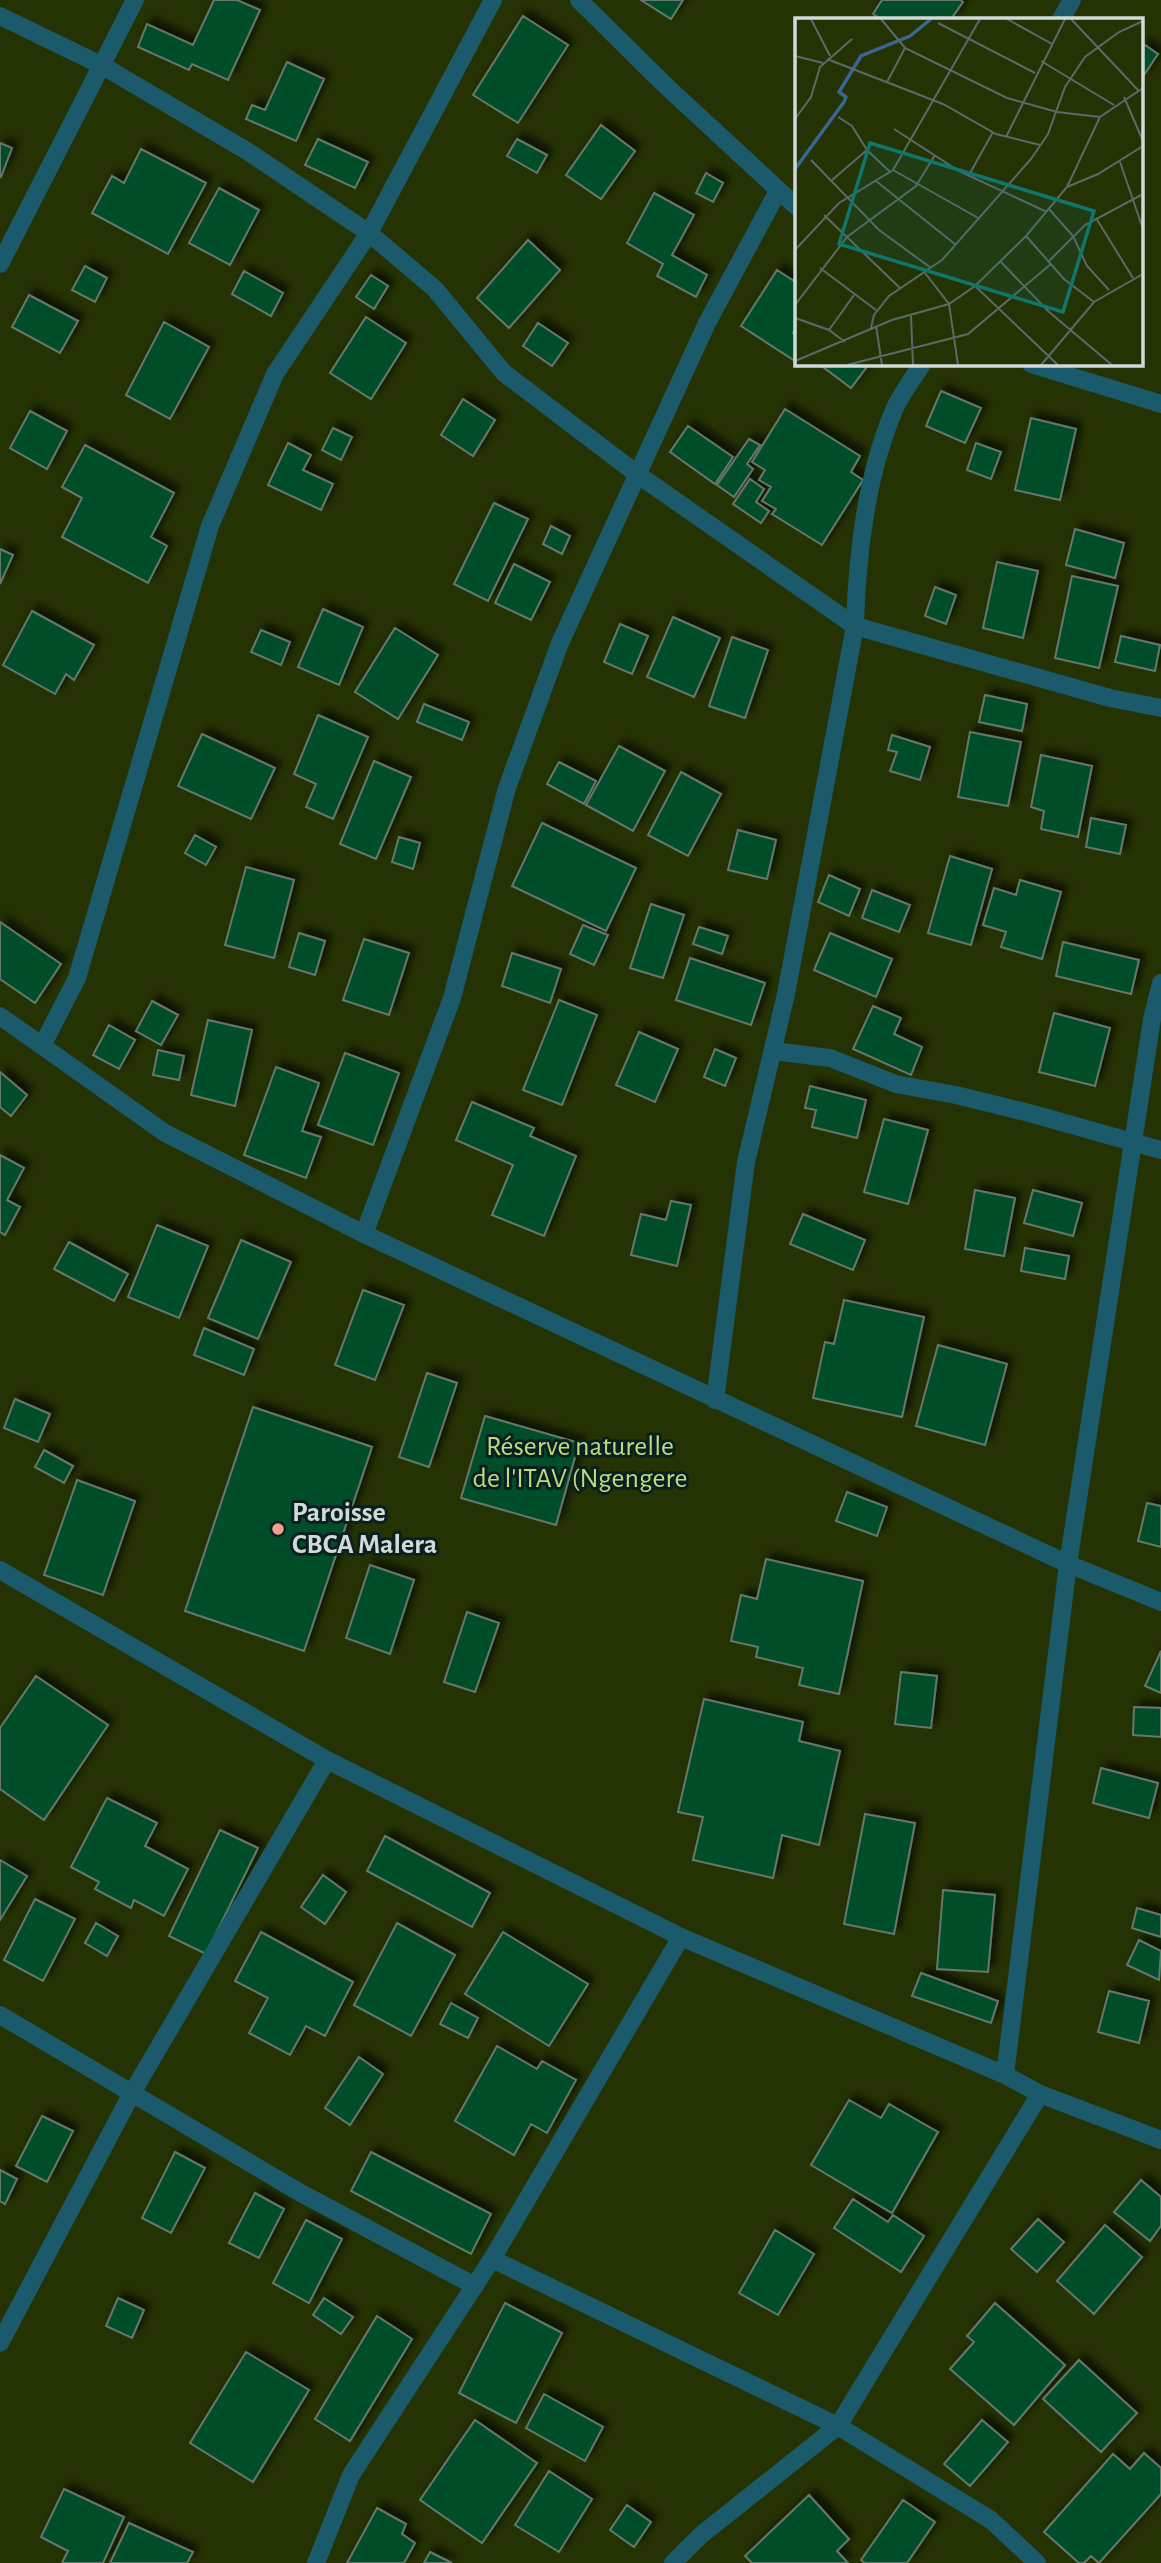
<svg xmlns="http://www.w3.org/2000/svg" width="1161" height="2563" font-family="'Alegreya Sans',sans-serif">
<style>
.green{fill:#253203;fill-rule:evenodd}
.building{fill:#004d29;stroke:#66776c;stroke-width:2;filter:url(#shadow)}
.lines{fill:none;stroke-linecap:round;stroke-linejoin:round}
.minor{stroke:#1a5a6a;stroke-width:18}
.poi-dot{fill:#f59d8e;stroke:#0b201e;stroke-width:2.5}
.labels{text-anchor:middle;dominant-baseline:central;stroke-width:6;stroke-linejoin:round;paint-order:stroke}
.park-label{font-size:28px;fill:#bcdb80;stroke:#0b201e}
.poi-label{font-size:28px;font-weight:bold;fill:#cfdbd9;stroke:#0b201e;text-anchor:start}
.inset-river{fill:none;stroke:#386796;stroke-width:3.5}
.inset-road{fill:none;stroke:#596b69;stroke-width:2}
.view{fill:#0f766e;fill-opacity:0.15;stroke:#0f766e;stroke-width:3.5}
.inset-edge{fill:none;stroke:#cfdbd9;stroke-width:3.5}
</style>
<defs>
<filter id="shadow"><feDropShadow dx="6" dy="-6" stdDeviation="3.5" flood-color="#0009"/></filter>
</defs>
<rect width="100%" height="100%" fill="#0b201e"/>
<path class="green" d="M0,0H1161V2563H0ZM797,19H1142V364H797Z"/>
<path class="building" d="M214,0H237L260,10L228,80L192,64L189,70L138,47L147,24L193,45Z
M641,0H683L671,19Z
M882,0H960L963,2L951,19H881L873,14Z
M523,16L568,45L518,123L473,95Z
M1142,43L1158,54L1142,78Z
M287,62L324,79L296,141L246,119L252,105L265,110Z
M601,125L635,151L601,199L566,175Z
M318,139L368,162L355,188L305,165Z
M517,139L547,155L537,173L507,156Z
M0,143L12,148L1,177L0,176Z
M141,149L206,183L168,254L92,213L112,176L124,183Z
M706,173L723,183L713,202L696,193Z
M219,188L259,210L230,265L189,243Z
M654,193L694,215L672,255L707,275L696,297L657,276L663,264L627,243Z
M528,240L560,270L509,328L477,298Z
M85,266L107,278L95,302L72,290Z
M777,270L797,283V327L793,333L797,336V357L795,361L741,326Z
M244,271L283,293L271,316L232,294Z
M371,275L388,286L374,309L356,297Z
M29,295L78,321L60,353L12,327Z
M366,317L406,343L371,399L330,373Z
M164,322L209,347L170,419L126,395Z
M538,323L568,343L552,366L523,346Z
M819,364H869L851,388Z
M941,391L981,408L965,443L926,426Z
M463,399L495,420L473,456L441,435Z
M785,409L860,456L851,472L863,480L822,545L772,514L776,509L762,501L771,487L759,480L765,470L752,462Z
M30,411L67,431L47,469L10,448Z
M1031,418L1076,429L1060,500L1015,490Z
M688,426L733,457L715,484L670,452Z
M333,428L352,437L341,460L322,450Z
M749,439L760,445L747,464L753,469L734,497L717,485Z
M288,443L311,455L303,470L333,484L321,510L268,485Z
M976,443L1001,452L991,479L967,470Z
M85,445L174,493L151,537L167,546L148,583L62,537L82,498L62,487Z
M750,479L764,489L756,502L769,511L761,523L733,504Z
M494,503L528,519L488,601L454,584Z
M551,526L570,536L562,554L543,544Z
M1075,529L1124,543L1115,578L1066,565Z
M0,549L13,555L0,584Z
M997,562L1038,571L1023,638L983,628Z
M514,564L550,582L531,620L495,603Z
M1072,576L1118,586L1099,668L1055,658Z
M935,587L956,595L946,624L925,616Z
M323,609L363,627L339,685L298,667Z
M32,611L94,645L74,680L66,674L55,694L3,665Z
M673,617L720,638L694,697L647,677Z
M620,624L648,636L632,674L604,662Z
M395,628L438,655L398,719L355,692Z
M261,630L290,642L281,665L251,652Z
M1121,636L1160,645L1155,671L1115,662Z
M732,637L768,650L745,718L709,706Z
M985,695L1027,704L1022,731L979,722Z
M424,704L469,722L462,740L417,722Z
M318,715L368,737L333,819L306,807L316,784L294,774Z
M970,732L1021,742L1008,806L958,797Z
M202,734L275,768L251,819L178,786Z
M892,735L930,747L920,780L890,771L897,752L888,750Z
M619,746L665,771L633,831L586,805Z
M1041,755L1092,766L1078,837L1041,829L1044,811L1031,807Z
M374,761L411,777L376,859L340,844Z
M559,762L596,781L584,804L547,784Z
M681,772L721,794L688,856L648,835Z
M1091,818L1126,825L1120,854L1086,847Z
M542,823L636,868L606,931L512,886Z
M738,830L776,840L767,879L728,870Z
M195,835L216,847L206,865L185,853Z
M399,837L420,843L413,869L392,862Z
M950,856L992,869L971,945L928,933Z
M246,867L294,880L274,958L225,945Z
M829,875L860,889L849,916L818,902Z
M1020,880L1061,892L1042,959L1001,947L1006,932L983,925L994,888L1016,895Z
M872,890L910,905L899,932L862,918Z
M651,904L684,915L663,978L630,968Z
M0,922L61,964L35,1003L0,979Z
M583,925L608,935L594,965L570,954Z
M699,927L728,936L722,954L693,944Z
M299,933L325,941L315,975L289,967Z
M830,933L892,959L876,997L814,970Z
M364,939L409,953L389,1015L343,1000Z
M1063,942L1139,960L1131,994L1056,976Z
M512,953L561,969L550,1003L502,986Z
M690,958L765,983L751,1025L676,1000Z
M559,1000L597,1015L562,1105L523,1090Z
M152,1001L178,1015L161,1045L136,1031Z
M873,1006L901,1018L894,1034L922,1047L911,1075L853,1049Z
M1054,1013L1110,1028L1095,1086L1039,1072Z
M208,1020L252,1030L235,1106L191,1095Z
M109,1025L135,1040L119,1069L93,1055Z
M639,1032L678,1049L655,1102L616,1085Z
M715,1049L736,1058L725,1086L704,1077Z
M158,1050L184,1056L179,1080L153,1075Z
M345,1053L399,1073L373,1145L318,1125Z
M276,1067L319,1083L302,1131L321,1137L306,1178L244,1155Z
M0,1072L27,1095L11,1116L0,1107Z
M810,1086L866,1100L857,1138L812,1127L816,1110L805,1108Z
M472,1102L534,1128L530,1136L576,1156L544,1236L492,1215L513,1165L456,1140Z
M884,1119L928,1130L908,1204L864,1192Z
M0,1155L24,1168L7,1200L20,1207L5,1235L0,1232Z
M975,1190L1015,1198L1004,1256L965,1249Z
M1033,1190L1082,1203L1073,1236L1024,1223Z
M671,1201L691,1205L677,1266L631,1255L641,1214L666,1220Z
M803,1214L865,1240L853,1270L790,1244Z
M157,1225L208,1246L179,1318L128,1297Z
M241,1240L291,1262L258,1339L208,1318Z
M69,1242L128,1274L114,1301L54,1269Z
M1025,1248L1069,1256L1065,1279L1021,1271Z
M363,1290L404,1305L375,1380L335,1365Z
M844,1300L924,1317L902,1417L813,1398L825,1342L834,1344Z
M204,1328L254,1349L244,1375L194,1355Z
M938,1345L1007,1364L985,1445L916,1426Z
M427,1373L457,1383L429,1467L399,1457Z
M15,1399L50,1414L38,1442L4,1428Z
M253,1407L372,1447L304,1651L185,1611Z
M485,1416L579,1443L556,1525L461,1498Z
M44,1450L73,1466L64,1483L35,1467Z
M77,1480L135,1501L103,1595L44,1575Z
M847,1492L887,1507L877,1536L836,1521Z
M1147,1503L1161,1506V1547L1138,1541Z
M766,1559L863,1581L839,1694L799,1685L803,1668L756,1657L758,1647L731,1641L741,1595L757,1599Z
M370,1565L414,1580L390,1654L346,1638Z
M467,1612L499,1623L475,1692L444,1682Z
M1161,1651V1693L1145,1686Z
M901,1672L937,1676L931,1728L895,1724Z
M36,1676L108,1725L44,1820L0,1789V1728Z
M704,1699L803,1722L799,1741L840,1751L819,1845L782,1835L773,1878L693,1860L703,1817L678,1812Z
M1134,1707L1161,1708V1737L1133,1735Z
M1101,1768L1158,1783L1149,1818L1093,1803Z
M107,1798L157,1823L145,1846L188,1869L164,1916L134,1900L131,1908L95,1889L99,1882L71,1867Z
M865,1814L915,1823L894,1934L844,1924Z
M220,1830L258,1848L206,1954L169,1936Z
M385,1836L490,1893L472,1927L367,1871Z
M0,1860L27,1876L0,1920Z
M323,1875L346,1892L325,1924L301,1907Z
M943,1890L995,1895L988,1972L937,1969Z
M35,1899L75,1919L43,1981L4,1960Z
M1137,1908L1161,1915V1937L1132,1928Z
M96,1923L118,1936L107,1956L85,1943Z
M397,1923L455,1955L411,2036L354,2005Z
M261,1932L353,1982L325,2036L306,2026L290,2055L249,2033L268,1998L235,1981Z
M503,1932L588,1984L549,2046L465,1994Z
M1139,1940L1161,1951L1159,1980L1127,1965Z
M921,1973L998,2001L991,2023L912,1996Z
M1109,1991L1149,2001L1139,2043L1098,2032Z
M451,2003L478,2018L468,2038L440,2024Z
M497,2046L537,2069L542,2061L576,2080L547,2133L531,2124L514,2155L455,2121Z
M359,2057L383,2074L350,2125L325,2108Z
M849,2100L881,2118L889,2104L938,2132L892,2213L811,2165Z
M42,2116L73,2131L47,2182L16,2166Z
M175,2152L205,2168L171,2233L142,2218Z
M371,2152L491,2214L471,2254L351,2191Z
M0,2170L17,2179L5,2204L0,2201Z
M1141,2180L1161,2197V2226L1150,2241L1114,2212Z
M255,2193L284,2209L259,2258L229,2243Z
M853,2199L888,2222L893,2215L924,2236L901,2272L834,2228Z
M1038,2219L1064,2242L1037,2272L1011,2249Z
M306,2220L342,2239L309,2303L273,2283Z
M1105,2225L1142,2257L1094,2314L1057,2281Z
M775,2230L814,2254L778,2315L739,2293Z
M118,2298L144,2310L132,2338L106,2326Z
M324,2298L353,2317L341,2334L313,2315Z
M505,2303L562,2333L516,2423L459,2393Z
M995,2303L1065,2365L1014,2425L950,2369L974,2342L967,2336Z
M377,2316L412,2339L350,2441L315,2419Z
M246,2352L309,2390L253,2482L190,2443Z
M1079,2360L1137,2413L1101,2452L1043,2399Z
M544,2394L603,2427L585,2461L526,2428Z
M475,2420L537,2463L482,2543L420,2500Z
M982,2420L1008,2442L970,2486L944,2464Z
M1144,2453L1161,2468V2494L1099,2563L1091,2556L1084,2563H1079L1044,2532L1113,2454L1130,2469Z
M549,2471L592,2499L559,2552L515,2525Z
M64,2489L124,2517L103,2563H62L68,2551L41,2537Z
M809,2495L849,2539L837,2551L848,2563H752L745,2556Z
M903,2500L935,2522L907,2563H865L861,2560Z
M627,2505L651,2522L634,2547L610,2530Z
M377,2508L406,2524L402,2534L415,2543L404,2563H347Z
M129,2523L193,2552L187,2563H110Z
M430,2552L452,2563H424Z"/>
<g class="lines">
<path class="minor" d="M579,0L665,85L797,207
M0,16L103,66L247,151L369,233L435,289L504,373L637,474L855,626L1110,698L1161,708
M1061,19L1072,0
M0,264L135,0
M1031,364L1161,404
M0,1016L165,1133L364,1234L1068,1564L1161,1602
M42,1046L77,978L210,526L275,374L369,233L493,0
M773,1051L830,1058L896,1084L956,1095L1033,1114L1161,1150
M364,1234L452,998L507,788L560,643L707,323L778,191
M715,1400L746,1162L786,994L855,626C857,554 866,476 894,410C901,394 913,379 922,364
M0,1570L327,1760L681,1937L1005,2075L1040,2094L1161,2140
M0,2015L299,2192L475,2286
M1005,2075L1068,1564L1152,1019L1161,983
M492,2259L838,2426L991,2520L1037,2563
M0,2343L132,2093L327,1760
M316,2563L351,2475L492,2259L681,1937
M673,2563L701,2535L838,2426L1040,2094"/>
</g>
<circle class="poi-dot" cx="278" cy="1529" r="7"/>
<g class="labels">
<g class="park-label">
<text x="580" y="1447">Réserve naturelle<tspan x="580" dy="32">de l'ITAV (Ngengere</tspan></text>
</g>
<g class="poi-label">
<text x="292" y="1513">Paroisse<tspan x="292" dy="32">CBCA Malera</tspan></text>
</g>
</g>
<g transform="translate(795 18)">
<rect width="348" height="348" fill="#0b201e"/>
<path d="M0,1H348V347H0Z" fill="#253203"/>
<path class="inset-river" d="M0,151L49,84L51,79L44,74L66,38L115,18L136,1"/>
<path class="inset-road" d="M16,1L35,38M86,1L110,30L212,80L262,94L305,99M212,1L257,26M276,1L343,72M143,5L240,55M0,38L28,45M32,41L148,86L201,116L245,127M246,43L319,87M92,64L110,30M329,79L348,123M43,99L57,108L72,132L95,154M0,101L16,79L25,49L57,21M99,111L164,153L252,194M211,119L270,1M16,142L84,212L136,250M325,144L348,211M98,152L185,201M174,157L198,114M37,162L72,132M81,163L161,227M272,169L303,156L348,128M254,191L278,218L292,248L314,272M29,197L105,270M301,200L338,260M231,218L269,261L299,284M0,232L44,185L98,152L185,1M254,243L290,207L348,176M206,244L253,293L317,347M25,250L81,292M130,255L154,286L163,347M180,268L263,347M0,287L52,219L121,168L140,137M116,298L118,347M0,300L34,312L50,324M81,308L87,347M76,310L79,297L94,278L147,242L236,141L253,116L270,69L290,39L324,14L348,3M34,312L59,277M0,343L97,302L154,286L180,268L231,218L272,169L305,99L348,70M52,347L173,316L256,246M246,347L299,284L348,256"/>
<path class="view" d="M75,125L299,193L268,294L44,226Z"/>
<rect width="348" height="348" class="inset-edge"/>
</g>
</svg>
